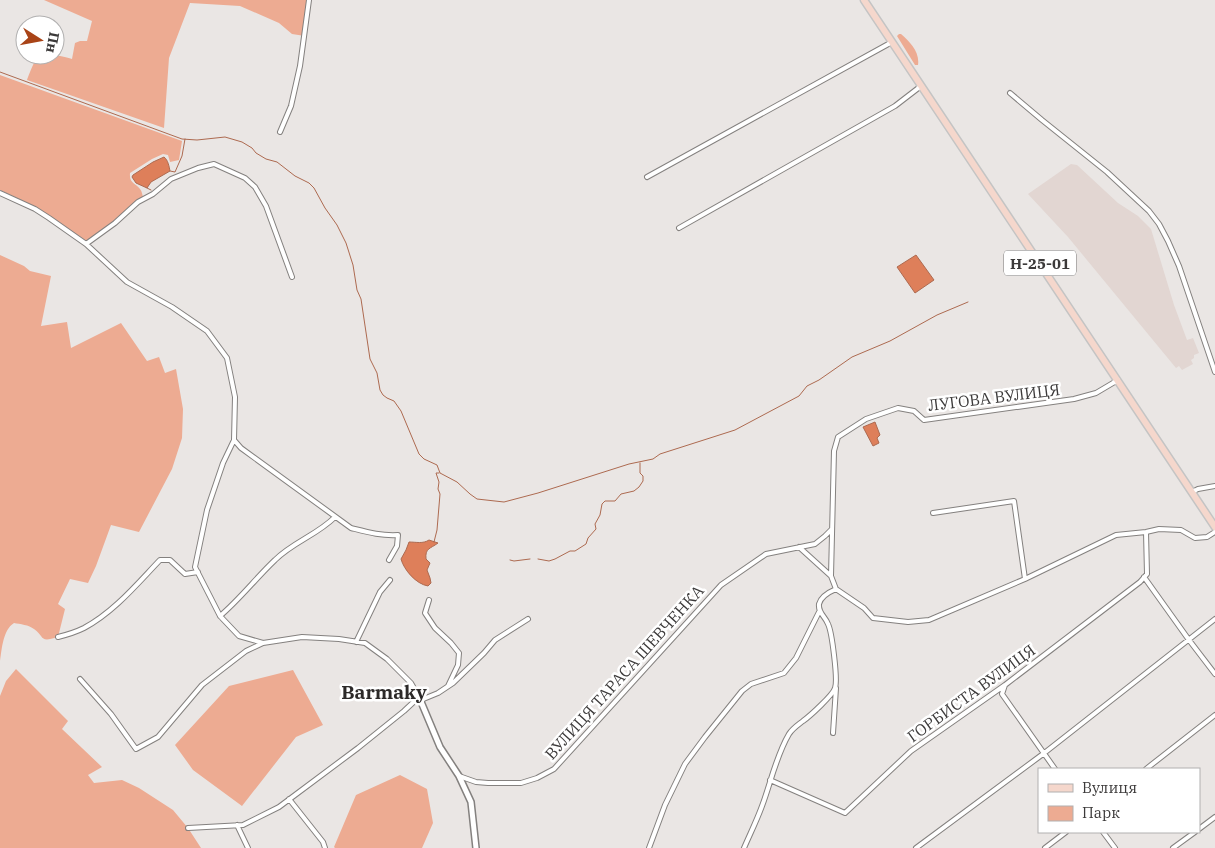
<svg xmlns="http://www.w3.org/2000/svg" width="1215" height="848" font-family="'IBM Plex Serif',serif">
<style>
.built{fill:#e2d6d2}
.green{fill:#edab92}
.water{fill:#de7f5a;stroke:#ad6a50}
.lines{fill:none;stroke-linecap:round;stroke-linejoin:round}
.stream{stroke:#ad6a50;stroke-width:1}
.minor-casing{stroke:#84817f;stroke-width:6}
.tertiary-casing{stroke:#84817f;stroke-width:8}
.primary-casing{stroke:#c4c4c4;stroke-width:9}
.minor{stroke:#fff;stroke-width:4}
.tertiary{stroke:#fff;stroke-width:5}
.primary{stroke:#f5d7cc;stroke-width:6}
.labels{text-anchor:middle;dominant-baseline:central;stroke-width:5;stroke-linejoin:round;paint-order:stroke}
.shield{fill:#fff;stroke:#767575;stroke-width:1}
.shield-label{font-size:15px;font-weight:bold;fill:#3c3a3a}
.street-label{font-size:16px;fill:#3c3a3a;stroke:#fff}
.quarter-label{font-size:19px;font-weight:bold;fill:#2c2928;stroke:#fff}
</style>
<rect width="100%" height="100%" fill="#eae6e4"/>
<path class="built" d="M1071,164L1077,165L1118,203L1138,216L1151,229L1174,305L1187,340L1193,338L1199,353L1194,355V358L1191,360L1193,364L1182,370L1179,366L1176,368L1068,237L1028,194Z"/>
<path class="green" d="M44,0H309L305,36L292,34L279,23L240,6L190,3L169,58L164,128L27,80C29,75 35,57 40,55C47,52 65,57 72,59L75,43L80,41H87L92,21Z
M899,34H901C910,42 920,52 918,65H915L897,36Z
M0,75L182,141L179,160L170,162L168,155L163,154L152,159L130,173C129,184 136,183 140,189C142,191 142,194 143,197L137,200L114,222L86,241L36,207L0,190Z
M0,255L24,266L30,271L51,276L41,326L67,322L71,348L121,323L147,361L159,357L165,373L176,369L183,409L182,438L172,469L139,532L111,525L96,566L88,583L70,579L58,604L65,609L58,637C39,643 45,637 34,629C29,625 20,624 14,623C3,630 2,648 0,661Z
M16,669L68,721L62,729L102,767L88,775L94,783L122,780L139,788L173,810L188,828L201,848H0V696L6,681Z
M293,670L323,725L296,737L242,806L193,770L175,745L229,686Z
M400,775L427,789L433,823L422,848H335L334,847L356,795Z"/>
<path class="water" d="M164,157C168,160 169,166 170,171L151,182L147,188L136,183L132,177L133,175L153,162Z
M916,255L934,280L915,293L897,267Z
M875,422L880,435L877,438L879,443L873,446L863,427Z
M429,540L438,543C430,549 425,548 426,559L430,563L427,570L430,578L431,583L428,586C416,584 404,570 401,559L406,550L409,542C416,542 423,544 429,540Z"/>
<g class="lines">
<path class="stream" d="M0,72L182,139L197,140L225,137L242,142L252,148L256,153L266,159L277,162L295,176L309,183L314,188L325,208L337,225L346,243L353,265L357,290L361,299L370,359L377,373L380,390L383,395L387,398L394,401L401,411L419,454L424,459L437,465L440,473L457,482L470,494L477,499L504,502L538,493L629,464L653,459L660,454L735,430L799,396L807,386L819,380L852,357L890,341L937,315L968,302
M170,171L175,172L182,156L185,139
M147,188L151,190
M434,542L437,530L440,494L438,489L439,482L436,473H439
M538,559L549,561L555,559L570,551H575L586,544L588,538L596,529L595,524L600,515L602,504L605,501H615L621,494L634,491L639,487L643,481V476L640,473V463
M510,560L514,561L530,559"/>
<defs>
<path id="minor" d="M1010,93L1042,120L1107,172L1149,211L1159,224L1168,241L1179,266L1215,372
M280,132L291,106L300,66L309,0
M647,177L892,42
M0,193L35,209L49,218L86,244L127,282L172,307L207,331L227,358L235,397L234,440L223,463L207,510L195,567L220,616L239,636L263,643L302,637L339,639L365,643L387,659L411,683L419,697L404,711L358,748L279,807L243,825L188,828
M679,228L895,106L921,86
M86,244L115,223L138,202L153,194L171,179L198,168L214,164L245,178L255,187L266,206L292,277
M234,440L241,448L351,528C367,532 381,536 398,535L397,546L389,560
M1192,492L1198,489L1215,486
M933,513L1014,501L1025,579
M799,547L831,576L836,589L864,608L873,618L908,622L929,620L1025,579L1116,535L1146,532L1159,529L1181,530L1195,538L1207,537L1215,532
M831,576L834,451L838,437L866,419L898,408L914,411L924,420L1074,399L1096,393L1118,380
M1144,577L1189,640L1215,674
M429,600L425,613L435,628L451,643L459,653L458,665L448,686
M220,616C240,599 256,578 275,560C293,542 317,535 335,517
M58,637C66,635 76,632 84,628C114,612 137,584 160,560H170L185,574L198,572
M356,642L380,592L390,580
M80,679L111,714L136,749L158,737L202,685L246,651L263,643
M1005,685L1002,694L1055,769
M421,700L438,693L453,683L484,653L495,640L528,619
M833,733L836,688
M1146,769L1215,715
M459,776L476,782L488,783H521L537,778L554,769L721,585L766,554L815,544L825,536L832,529
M770,780L845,813L911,751L1005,685L1140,582L1147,574L1146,532
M289,799L323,842L325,848
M237,825L248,848
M1199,829L1215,817
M1103,832L1115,848
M649,848L665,805L685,764L705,737L742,691L751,684L784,673L796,658L819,612
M744,848C750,834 757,820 762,806C771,782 776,756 789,734C793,728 798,725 803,721C810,716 833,695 835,688C838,680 832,632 828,624C825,616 818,613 819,604C821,596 829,592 836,589
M916,848L1043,754L1215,619
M1045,848L1066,832
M1173,848L1195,832"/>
<path id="tertiary" d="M419,697L440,747L459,776L471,802L476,848"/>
<path id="primary" d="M864,0L1215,527"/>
</defs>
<use href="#minor" class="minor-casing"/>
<use href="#tertiary" class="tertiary-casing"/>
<use href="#primary" class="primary-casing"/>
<use href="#minor" class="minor"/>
<use href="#tertiary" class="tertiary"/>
<use href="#primary" class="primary"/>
</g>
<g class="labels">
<rect class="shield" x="1004" y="250.5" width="72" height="25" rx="4"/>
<g class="shield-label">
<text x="1040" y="263">Н-25-01</text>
</g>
<g class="street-label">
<text transform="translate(994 397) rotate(-7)">ЛУГОВА ВУЛИЦЯ</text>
<text transform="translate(624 672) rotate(-48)">ВУЛИЦЯ ТАРАСА ШЕВЧЕНКА</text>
<text transform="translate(971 693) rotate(-36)">ГОРБИСТА ВУЛИЦЯ</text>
</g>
<g class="quarter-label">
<text x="384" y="692">Barmaky</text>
</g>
</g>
<rect x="1038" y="768" width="162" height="65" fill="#ffffff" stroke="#b1b0b0"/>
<rect x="1048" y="784" width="25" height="8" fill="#f5d7cc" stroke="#b1b0b0"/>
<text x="1082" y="793" font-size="15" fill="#3c3a3a">Вулиця</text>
<rect x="1048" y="806" width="25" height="15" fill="#edab92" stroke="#b1b0b0"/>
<text x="1082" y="818" font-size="15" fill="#3c3a3a">Парк</text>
<g transform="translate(40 40) rotate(101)"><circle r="24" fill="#ffffff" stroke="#b1b0b0"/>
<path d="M0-4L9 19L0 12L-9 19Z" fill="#a94417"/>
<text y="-8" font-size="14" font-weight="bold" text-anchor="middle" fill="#3c3a3a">Пн</text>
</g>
</svg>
